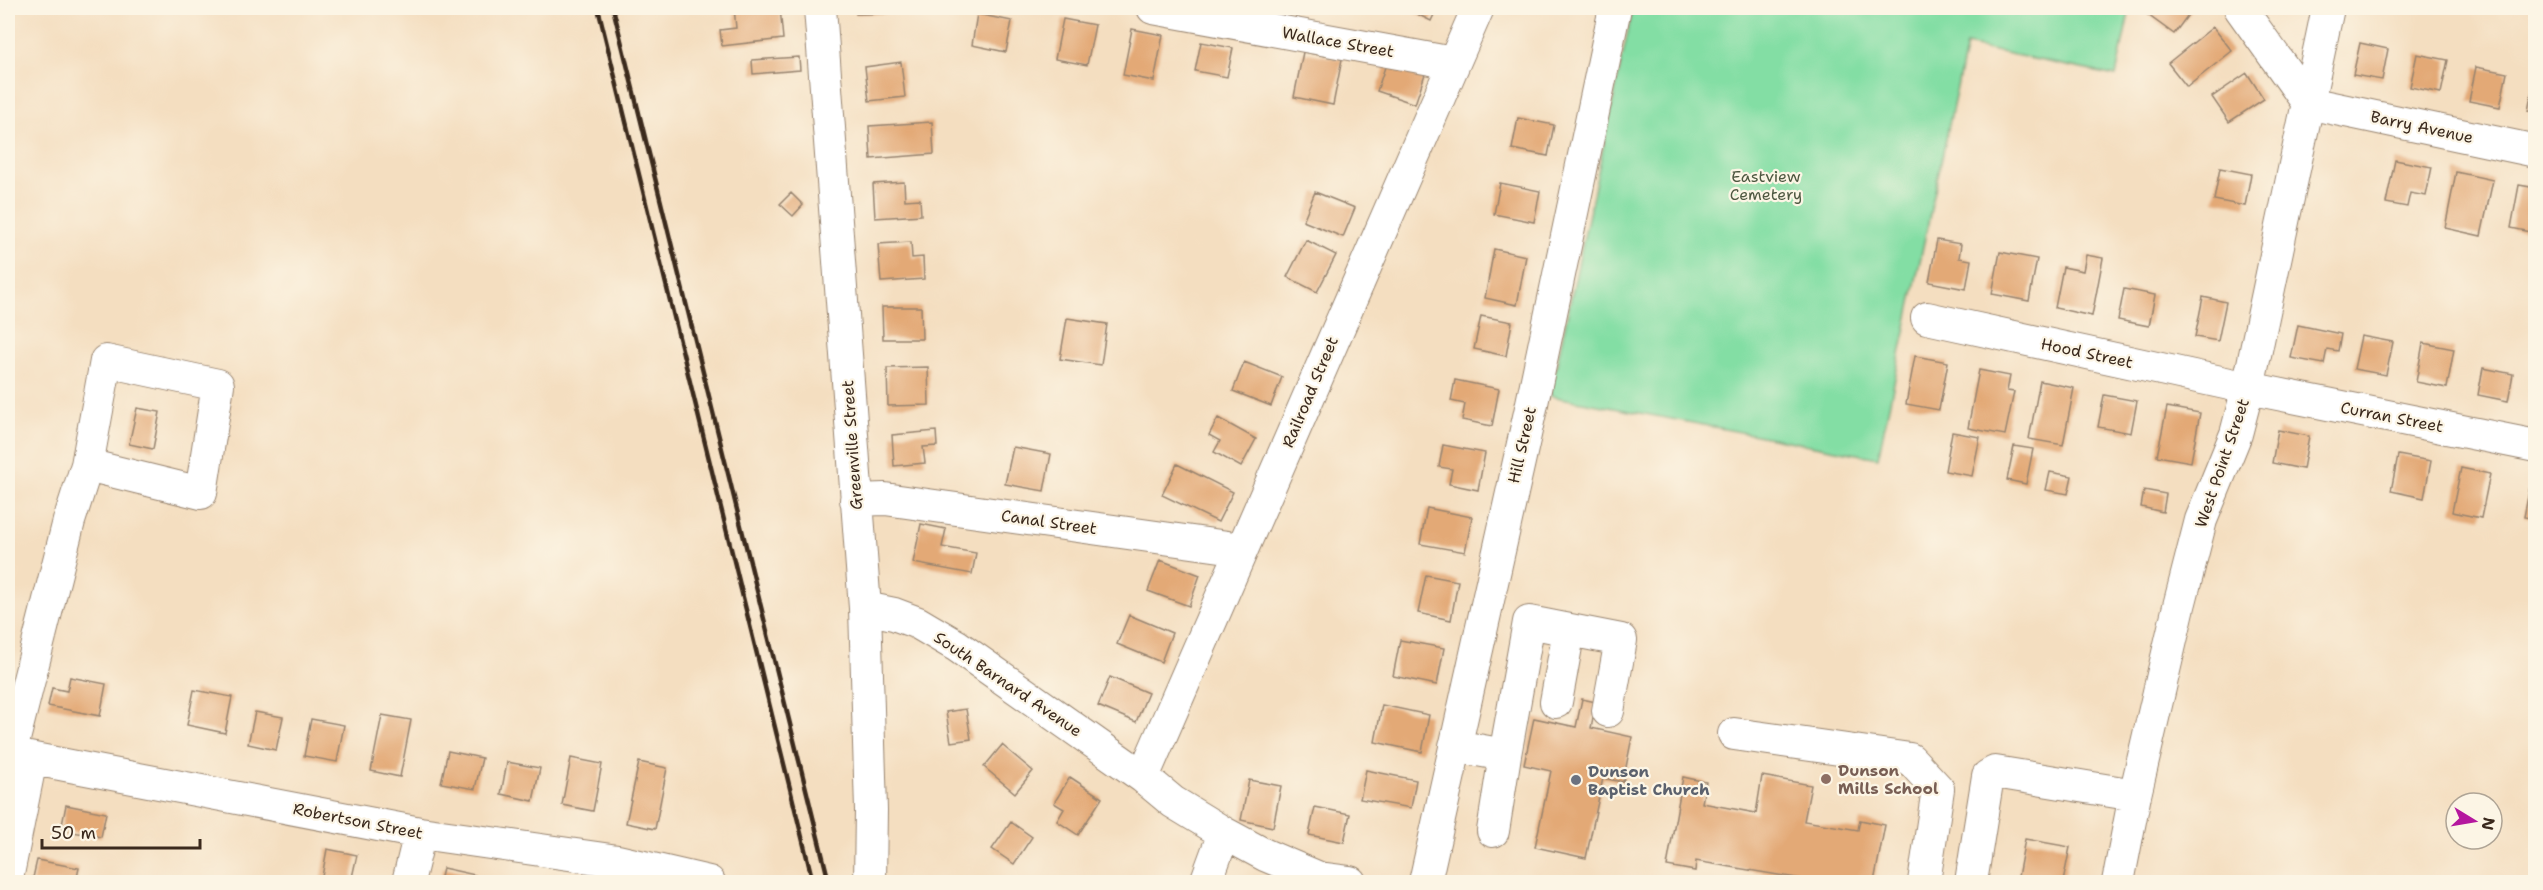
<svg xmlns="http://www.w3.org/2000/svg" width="2543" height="890" font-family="'Shantell Sans',sans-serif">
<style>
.green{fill:#83dea4;stroke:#5f8461;stroke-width:1.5}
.building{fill:#e3a976}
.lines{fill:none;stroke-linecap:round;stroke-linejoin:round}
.minor-casing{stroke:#98846f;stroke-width:34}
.minor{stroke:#fff;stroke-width:32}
.rail{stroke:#3b2a1e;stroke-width:4.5}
.education-dot{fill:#8d6e63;stroke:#fcf5e5;stroke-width:2}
.worship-dot{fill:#6b7280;stroke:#fcf5e5;stroke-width:2}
.labels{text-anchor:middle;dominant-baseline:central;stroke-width:4.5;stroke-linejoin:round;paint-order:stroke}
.street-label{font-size:16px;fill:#3b2a1e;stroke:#fcf5e5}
.park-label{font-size:16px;fill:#4d5740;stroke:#fcf5e5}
.education-label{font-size:16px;font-weight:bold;fill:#785e54;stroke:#fcf5e5;text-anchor:start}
.worship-label{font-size:16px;font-weight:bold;fill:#5b616d;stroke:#fcf5e5;text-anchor:start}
</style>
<rect width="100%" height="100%" fill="#fcf5e5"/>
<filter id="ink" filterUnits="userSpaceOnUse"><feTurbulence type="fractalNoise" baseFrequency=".0167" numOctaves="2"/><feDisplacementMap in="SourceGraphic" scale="12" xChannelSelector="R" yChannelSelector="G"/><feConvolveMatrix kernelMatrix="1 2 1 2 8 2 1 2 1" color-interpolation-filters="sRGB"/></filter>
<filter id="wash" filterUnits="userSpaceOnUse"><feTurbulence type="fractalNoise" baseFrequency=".008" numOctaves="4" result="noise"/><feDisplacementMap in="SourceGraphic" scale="24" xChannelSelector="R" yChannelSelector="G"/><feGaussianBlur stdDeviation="1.35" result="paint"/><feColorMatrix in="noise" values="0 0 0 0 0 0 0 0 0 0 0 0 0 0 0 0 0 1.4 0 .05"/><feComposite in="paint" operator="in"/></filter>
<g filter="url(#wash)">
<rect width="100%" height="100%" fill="#f4dec0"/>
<path class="green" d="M1633,8H2130L2116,76L1966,45L1878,458L1550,396Z"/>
<g id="blocks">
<path class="building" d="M734,8H780L783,39L722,46L720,30L736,28Z
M856,8H900V13L856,14Z
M1405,8H1437L1431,21Z
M2153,8H2193L2174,34L2148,15Z
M977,14L1012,21L1006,52L972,45Z
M1063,19L1095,25L1087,65L1055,59Z
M2213,27L2232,51L2187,87L2168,63Z
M1132,29L1163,35L1154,81L1123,75Z
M1201,42L1233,48L1227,77L1195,71Z
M2360,43L2388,49L2382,80L2353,75Z
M1303,52L1342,59L1333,105L1294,97Z
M2417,54L2448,60L2441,93L2410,87Z
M799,57L800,70L753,74L752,60Z
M1388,58L1426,71L1415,104L1377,91Z
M901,62L905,97L869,101L865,67Z
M2476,67L2507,73L2500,107L2469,101Z
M2247,73L2264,99L2229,122L2212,97Z
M2534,80H2536V113L2528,111Z
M1518,118L1554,125L1548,156L1512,149Z
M932,122L934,154L871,159L869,126Z
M2395,160L2432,167L2426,196L2410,193L2407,207L2386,203Z
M2220,168L2251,174L2245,206L2214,200Z
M2456,172L2493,180L2481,236L2445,228Z
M904,182L905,200L920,199L921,215L875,218L873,184Z
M1500,183L1540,191L1534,222L1494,214Z
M2519,185L2536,188V233L2511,228Z
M1315,192L1355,208L1343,237L1303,221Z
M791,193L803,205L793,216L780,204Z
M1306,240L1336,255L1317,292L1287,277Z
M1937,240L1961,244L1959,258L1971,260L1966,289L1929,282Z
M911,242L912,258L923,257L924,279L881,282L878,244Z
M1494,249L1526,256L1517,305L1485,298Z
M2000,252L2037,259L2029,301L1992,294Z
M2086,255L2103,258L2092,316L2055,308L2063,267L2083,271Z
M2124,289L2155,295L2149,326L2118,320Z
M2203,297L2226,302L2218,341L2195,337Z
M882,307H921L922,339H883Z
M1481,316L1512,322L1506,356L1474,349Z
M1067,318L1107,324L1101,365L1060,359Z
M2298,325L2341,334L2338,351L2327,349L2324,364L2291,358Z
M2361,336L2393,342L2386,375L2354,369Z
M2423,343L2454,349L2447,388L2416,382Z
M1915,356L1948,362L1939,410L1906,404Z
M1244,362L1282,377L1271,406L1233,391Z
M928,367L929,405L888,406L887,368Z
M2483,368L2513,374L2508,401L2478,395Z
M1979,370L2010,376L2007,391L2014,392L2005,435L1968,428Z
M1455,380L1499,389L1492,426L1462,420L1465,404L1451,401Z
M2040,381L2074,388L2063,445L2029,439Z
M2104,395L2137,401L2131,433L2098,427Z
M2167,407L2200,413L2191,462L2157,456Z
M137,408L160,412L153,449L129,444Z
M1218,418L1256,439L1241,467L1214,452L1220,441L1209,435Z
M2278,430L2309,436L2303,469L2272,463Z
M936,431L937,446L923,447L925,463L894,466L892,435Z
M1952,432L1980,437L1972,476L1945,471Z
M1443,445L1485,453L1478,490L1449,484L1452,469L1439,467Z
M2014,446L2033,449L2026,484L2007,480Z
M1013,447L1051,454L1044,491L1005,484Z
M2398,455L2431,461L2424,498L2391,491Z
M1177,464L1233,492L1218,522L1162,495Z
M2461,468L2490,474L2481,518L2452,512Z
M2050,472L2072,476L2068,494L2046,490Z
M2530,486L2536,487V519L2524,517Z
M2144,490L2166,494L2163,512L2141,507Z
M1427,508L1472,517L1465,552L1420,544Z
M921,524L946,529L942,547L976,553L972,574L913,563Z
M1160,560L1200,575L1189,606L1148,591Z
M1426,575L1458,581L1451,620L1418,613Z
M1129,615L1172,633L1161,662L1117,644Z
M1400,640L1444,648L1437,685L1393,676Z
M70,677L106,684L100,716L48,706L52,688L67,691Z
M1110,677L1148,693L1136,722L1098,706Z
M194,690L232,697L225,733L187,725Z
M1582,699L1596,702L1591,728L1632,737L1623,782L1603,778L1586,858L1535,847L1551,771L1524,765L1534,718L1576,727Z
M1382,705L1429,715L1422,752L1375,742Z
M966,709L971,739L951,742L946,712Z
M255,712L283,717L276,750L248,744Z
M382,715L411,720L400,777L371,771Z
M311,719L344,725L337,762L304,756Z
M1002,745L1033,771L1015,793L984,767Z
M448,751L482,758L475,789L441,783Z
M571,758L602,764L593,811L562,805Z
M507,762L540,768L533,801L501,794Z
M639,762L667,768L655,829L626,823Z
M1366,770L1416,780L1411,808L1360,799Z
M1762,776L1811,785L1804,821L1858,830L1860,820L1885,825L1874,882H1820L1696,861L1695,871L1667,866L1683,777L1706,782L1702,803L1756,813Z
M1070,777L1102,798L1078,835L1057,821L1064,809L1054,803Z
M1249,780L1281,786L1273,827L1241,820Z
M66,805L106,813L101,837L61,830Z
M1315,807L1350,814L1344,842L1309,835Z
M1011,822L1032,837L1014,864L992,849Z
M2025,839L2070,847L2063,882H2017Z
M327,849L357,855L351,882H321Z
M37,860L79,868L76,882H32Z
M443,868L475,875L473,882H440Z"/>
</g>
</g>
<g filter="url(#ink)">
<use href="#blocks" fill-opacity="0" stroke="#98846f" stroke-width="1.5"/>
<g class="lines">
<defs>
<path id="minor" d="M820,8L865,608L871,810L870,882
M1153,8L1453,63
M2240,8L2308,103L2536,151
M1927,318L2248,388L2536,446
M856,500L885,499L1242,549
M865,608L894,614L918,623L957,646L1143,777L1173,802L1224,833L1265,855L1319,878L1350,882
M1556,702L1569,630
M1734,734L1910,759L1938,789L1924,882
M1455,746L1505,755L1493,831
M8,754L420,833L618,861L709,882
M10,755L69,521L87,465L106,361L218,385L201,493L87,465
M1505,755L1529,622L1621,640L1608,711
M1143,777L1478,8
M8,874L31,759
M408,882L420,833
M1206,882L1224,833
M1425,882L1531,408L1615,8
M1971,882L1988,776L1995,772L2135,795
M2118,882L2135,795L2179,606L2201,520L2236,434L2248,388L2328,8"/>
</defs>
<use href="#minor" class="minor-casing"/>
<use href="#minor" class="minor"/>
<path class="rail" d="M598,8L813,882
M613,8L829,882"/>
</g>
</g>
<circle class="education-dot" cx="1826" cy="779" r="6"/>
<circle class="worship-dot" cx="1576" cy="780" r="6"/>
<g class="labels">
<g class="street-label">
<text transform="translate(1338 42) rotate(10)">Wallace Street</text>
<text transform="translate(2422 127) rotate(12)">Barry Avenue</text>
<text transform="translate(2087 353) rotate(12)">Hood Street</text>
<text transform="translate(1310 392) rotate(-67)">Railroad Street</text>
<text transform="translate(2392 417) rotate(11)">Curran Street</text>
<text transform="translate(852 445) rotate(-94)">Greenville Street</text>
<text transform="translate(1522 445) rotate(-77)">Hill Street</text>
<text transform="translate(2222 463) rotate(-71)">West Point Street</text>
<text transform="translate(1049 522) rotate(8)">Canal Street</text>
<text transform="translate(1008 684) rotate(34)">South Barnard Avenue</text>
<text transform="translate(358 821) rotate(11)">Robertson Street</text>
</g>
<g class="park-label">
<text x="1766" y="176">Eastview<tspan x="1766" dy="18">Cemetery</tspan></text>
</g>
<g class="education-label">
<text x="1838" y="770">Dunson<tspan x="1838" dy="18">Mills School</tspan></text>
</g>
<g class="worship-label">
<text x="1588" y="771">Dunson<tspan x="1588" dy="18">Baptist Church</tspan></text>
</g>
</g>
<rect width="2543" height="890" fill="none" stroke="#fcf5e5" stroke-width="30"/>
<g transform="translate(2474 821) rotate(101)"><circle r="28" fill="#fcf5e5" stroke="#afa495" stroke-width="1.5"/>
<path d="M0-4.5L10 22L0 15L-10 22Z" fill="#b5179e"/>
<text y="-9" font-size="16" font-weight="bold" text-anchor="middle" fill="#3b2a1e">N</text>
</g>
<path d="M42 839v9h158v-9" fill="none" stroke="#3b2a1e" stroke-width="3"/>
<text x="51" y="839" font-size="18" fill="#3b2a1e" stroke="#fcf5e5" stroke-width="4.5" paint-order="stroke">50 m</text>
</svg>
